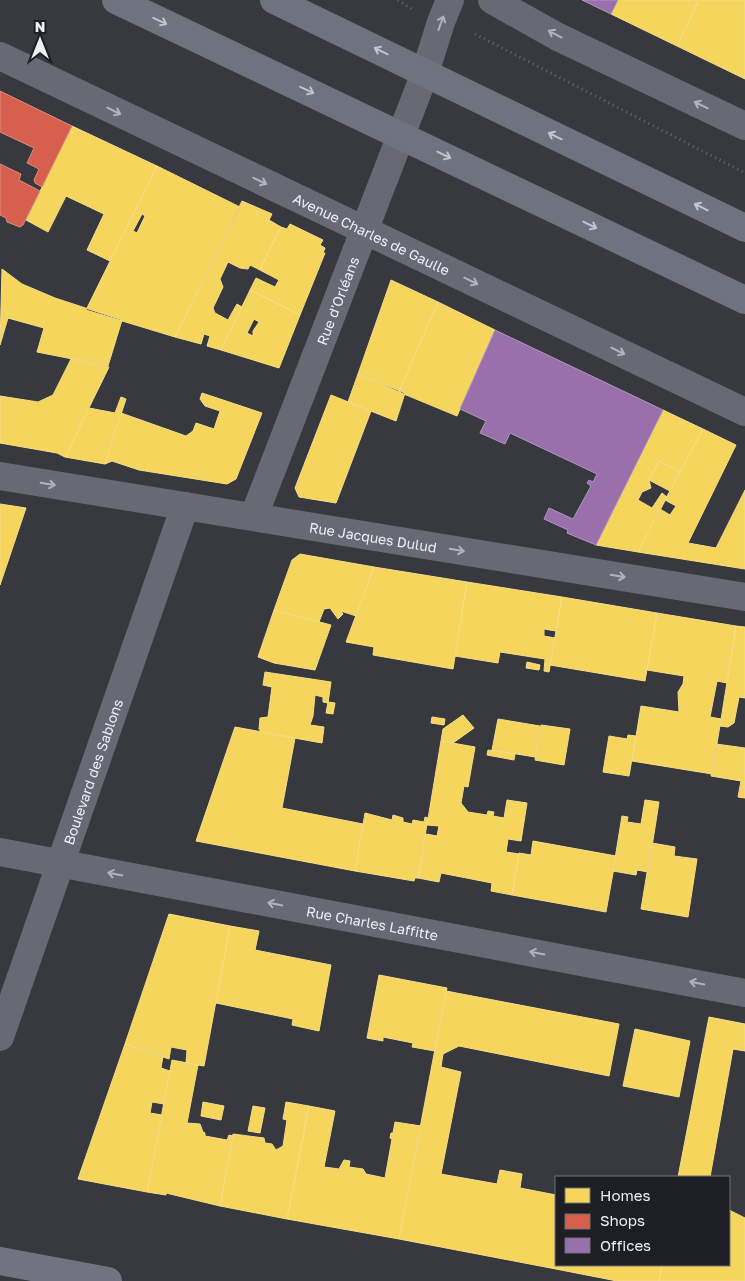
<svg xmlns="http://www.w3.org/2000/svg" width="745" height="1281" font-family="'Golos Text',sans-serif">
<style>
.homes{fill:#f6d55c;stroke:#f4dd8a;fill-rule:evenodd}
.shops{fill:#d6604d;stroke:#dd8b80}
.offices{fill:#9970ab;stroke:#b296c2}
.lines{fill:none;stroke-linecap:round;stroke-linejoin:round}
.path{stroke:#686a72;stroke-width:3;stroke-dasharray:1 4;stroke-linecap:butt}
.minor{stroke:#676974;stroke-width:28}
.secondary{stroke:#717480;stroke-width:28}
.primary{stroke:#6f737f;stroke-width:28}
.oneway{stroke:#c2c4cd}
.oneway2{stroke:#b1b3bc}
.labels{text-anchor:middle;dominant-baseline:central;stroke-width:5;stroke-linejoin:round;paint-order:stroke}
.street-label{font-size:14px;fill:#eef0f7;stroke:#1e1f24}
</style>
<rect width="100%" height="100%" fill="#38393e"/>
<path class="homes" d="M618,0H699L677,46L611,14Z
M699,0H745V79L677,46Z
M72,126L157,166L110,261L87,250L104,214L66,196L48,232L26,220Z
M157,166L240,207L175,337L86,310ZM142,214L145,216L137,233L133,231Z
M242,201L272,214L269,220L281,227L260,270L250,265L248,269L240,268L228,262L220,279L223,287L213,308L215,313L228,320L237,304L242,307L221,350L207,346L210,336L204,334L201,344L175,337Z
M290,224L323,240L320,245L325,248L323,253H325L300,315L250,290L256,278L275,287L279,280L260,270L281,227L287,229Z
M2,269L22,284L55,298L122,320L108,366L37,352L44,328L8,318L0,345Z
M391,280L438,302L399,392L358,374Z
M250,290L300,315L279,368L221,350ZM254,319L259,322L253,331V336L247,333Z
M438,302L495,330L457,416L399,392Z
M71,359L109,367L65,457L57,453L0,443V396L38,402L53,395Z
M358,374L405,393L396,421L348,402Z
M202,393L262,413L236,479L227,484L139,470L112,461L105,464L121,413L186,436L193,431L196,423L214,429L220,411L205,406L200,399Z
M331,395L371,411L336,503L299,497L295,488Z
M121,397L126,399L105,464L65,457L89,408L115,413Z
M663,410L703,429L680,472L659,461L649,480L651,488L642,492L638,500L652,508L662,493L667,497L638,552L596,545Z
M703,429L736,445L688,543L716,548L745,490V569L638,552L660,509L670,515L676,506L665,500Z
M659,461L680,472L670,491L649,480Z
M0,504L26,508L0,585Z
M300,554L374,567L356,616L341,611L343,614L338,619L330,608L324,609L319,622L274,610L292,560Z
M374,567L467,582L453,669L373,655L374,647L346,642Z
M467,582L562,597L556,631L544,629V636L555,638L549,672L544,671L545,659L500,652L498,663L455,656Z
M562,597L657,613L645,681L550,665Z
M274,610L331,625L315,670L274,663L258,657Z
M657,613L736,626L727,683L717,681L710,717L721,719L712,774L632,761L641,706L679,712L678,692L683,684L684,676L647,670Z
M736,626L745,627V698L739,697L734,723L728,727L720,726Z
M527,662L540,665L539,670L526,668Z
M265,672L331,682L328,703L323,702V697L315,695L313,716L310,725L324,727L322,743L261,732L259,729L260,718L268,717L272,687L263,685Z
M328,702L335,703L333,714L326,713Z
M463,715L474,728L453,743L441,741L443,729Z
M432,717L445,719L444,725L431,723Z
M498,719L540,726L535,757L492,750Z
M541,725L570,729L564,765L535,760Z
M235,727L295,738L282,808L363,824L355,871L196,841Z
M628,735L636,736L629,776L603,772L609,736L627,739Z
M441,741L475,747L468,787L464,786L461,803L468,812L487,815L488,811L494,812L493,816L504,818L507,800L527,803L521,841L508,839L506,852L519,854L512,895L491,891L492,883L441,873L439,882L418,878L426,834L437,836L439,826L427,825Z
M716,744L745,748V798L738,797L741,781L711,776Z
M488,750L515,754L514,760L487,755Z
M645,800L659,802L648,872L637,870L636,875L613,871L622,816L628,817L627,822L641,824Z
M365,813L392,820L393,815L403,818V822L412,824L413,820L424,822L425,817L428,818L418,878H415L414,881L355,871Z
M533,841L616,856L606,912L512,895L519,853L531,855Z
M652,843L675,847L674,856L697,859L688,917L641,909Z
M169,914L230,926L204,1066L186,1063L187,1050L171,1047L169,1059L125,1044Z
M230,926L259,931L255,950L331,965L319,1031L292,1025L293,1019L216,1003Z
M379,975L447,988L435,1051L412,1047L413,1043L383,1037V1041L367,1038Z
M446,991L619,1024L609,1076L459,1046L443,1054L441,1067L461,1072L441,1174L497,1184L500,1170L522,1174L520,1188L556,1195V1265H562L561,1270L399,1239Z
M709,1017L745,1024V1051L733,1049L710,1177H678Z
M635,1029L690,1041L679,1097L623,1086Z
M125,1044L163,1056L161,1068L170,1071L164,1104L152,1102L150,1113L162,1115L147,1192L78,1179Z
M172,1060L198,1065L187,1123L200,1124L203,1132L205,1133V1136L227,1140L229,1135L233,1136L220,1206L166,1193V1195L147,1192Z
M203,1102L224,1106L221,1120L201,1116Z
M286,1102L309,1106L287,1219L220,1206L233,1134L264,1138L265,1143L272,1144L276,1150L283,1146L287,1120L283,1119Z
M253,1106L265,1108L260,1133L248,1131Z
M309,1106L335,1111L324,1167L339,1169L344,1160L350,1161L349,1167L363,1169L366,1174L385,1178L392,1139L390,1138L391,1133H393L395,1122L421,1126L399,1239L287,1219Z
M729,1210L745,1218V1281H659L662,1265H729Z
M562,1265H662L659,1281H617L561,1270Z"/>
<path class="shops" d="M0,91L72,126L42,187L35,183L34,180L39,169L27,163L34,148L0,132Z
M0,164L21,174L19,180L40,191L23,225L20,227L7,222L6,218L0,215Z"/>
<path class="offices" d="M582,0H618L611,14Z
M495,330L663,410L596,545L567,533L568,530L544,519L549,508L573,519L591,486L587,483L589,480L593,482L597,474L510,433L505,444L480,433L486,421L460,409Z"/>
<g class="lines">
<path class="path" d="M398,0L413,10
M475,34L745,173"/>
<g class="minor">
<path d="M492,0L558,37L745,126"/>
<path id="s1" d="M0,56L745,412"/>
<path id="s2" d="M0,476L745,597"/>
<path id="s3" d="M254,516L425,73L441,22L450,0"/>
<path id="s4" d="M0,852L745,993"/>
<path id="s5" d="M0,1037L185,506"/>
</g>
<path class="secondary" d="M0,1261L108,1281"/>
<path class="primary" d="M116,0L745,300
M274,0L745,228"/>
</g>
<defs><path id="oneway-shaft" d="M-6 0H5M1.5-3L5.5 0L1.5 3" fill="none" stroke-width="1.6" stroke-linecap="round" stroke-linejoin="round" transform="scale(1.25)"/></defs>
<g class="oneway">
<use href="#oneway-shaft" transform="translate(160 21) rotate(25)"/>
<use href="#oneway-shaft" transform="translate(381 51) rotate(-154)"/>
<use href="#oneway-shaft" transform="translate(307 90) rotate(25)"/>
<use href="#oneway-shaft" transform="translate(555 136) rotate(-154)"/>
<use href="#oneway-shaft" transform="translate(444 155) rotate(26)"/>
<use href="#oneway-shaft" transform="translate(701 207) rotate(-154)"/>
<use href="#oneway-shaft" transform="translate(590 225) rotate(26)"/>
</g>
<g class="oneway2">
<use href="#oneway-shaft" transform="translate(441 23) rotate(-70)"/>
<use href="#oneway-shaft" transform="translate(555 34) rotate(-152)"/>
<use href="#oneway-shaft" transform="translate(701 105) rotate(-154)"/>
<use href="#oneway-shaft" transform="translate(114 111) rotate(26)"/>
<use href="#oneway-shaft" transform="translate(260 181) rotate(26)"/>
<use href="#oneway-shaft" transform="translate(471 281) rotate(26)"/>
<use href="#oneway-shaft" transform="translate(618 351) rotate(26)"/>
<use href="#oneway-shaft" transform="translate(48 484) rotate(10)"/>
<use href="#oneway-shaft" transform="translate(457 550) rotate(9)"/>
<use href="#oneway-shaft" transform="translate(618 576) rotate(9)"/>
<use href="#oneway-shaft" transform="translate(115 874) rotate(-169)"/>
<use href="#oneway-shaft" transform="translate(275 904) rotate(-169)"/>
<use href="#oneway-shaft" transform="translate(537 953) rotate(-169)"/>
<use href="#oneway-shaft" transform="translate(697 983) rotate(-169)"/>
</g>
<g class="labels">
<g class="street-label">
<text stroke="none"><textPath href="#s1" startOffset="412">Avenue Charles de Gaulle</textPath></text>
<text stroke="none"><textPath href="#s3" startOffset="231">Rue d'Orléans</textPath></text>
<text stroke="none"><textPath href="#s2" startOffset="378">Rue Jacques Dulud</textPath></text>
<text stroke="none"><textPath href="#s5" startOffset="281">Boulevard des Sablons</textPath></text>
<text stroke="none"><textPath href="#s4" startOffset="379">Rue Charles Laffitte</textPath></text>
</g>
</g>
<rect x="555" y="1176" width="175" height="90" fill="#1e1f24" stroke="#717378"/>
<rect x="565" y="1188" width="25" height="15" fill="#f6d55c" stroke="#717378"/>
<text x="600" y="1201" font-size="15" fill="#eef0f7">Homes</text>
<rect x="565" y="1214" width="25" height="15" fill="#d6604d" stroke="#717378"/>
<text x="600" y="1226" font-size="15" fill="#eef0f7">Shops</text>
<rect x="565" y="1238" width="25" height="15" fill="#9970ab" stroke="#717378"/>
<text x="600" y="1251" font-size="15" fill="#eef0f7">Offices</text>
<g transform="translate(40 40)" stroke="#1e1f24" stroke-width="4" paint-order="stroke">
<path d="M0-4L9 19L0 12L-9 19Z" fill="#eef0f7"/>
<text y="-8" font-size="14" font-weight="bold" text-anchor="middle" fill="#eef0f7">N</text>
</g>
</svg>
